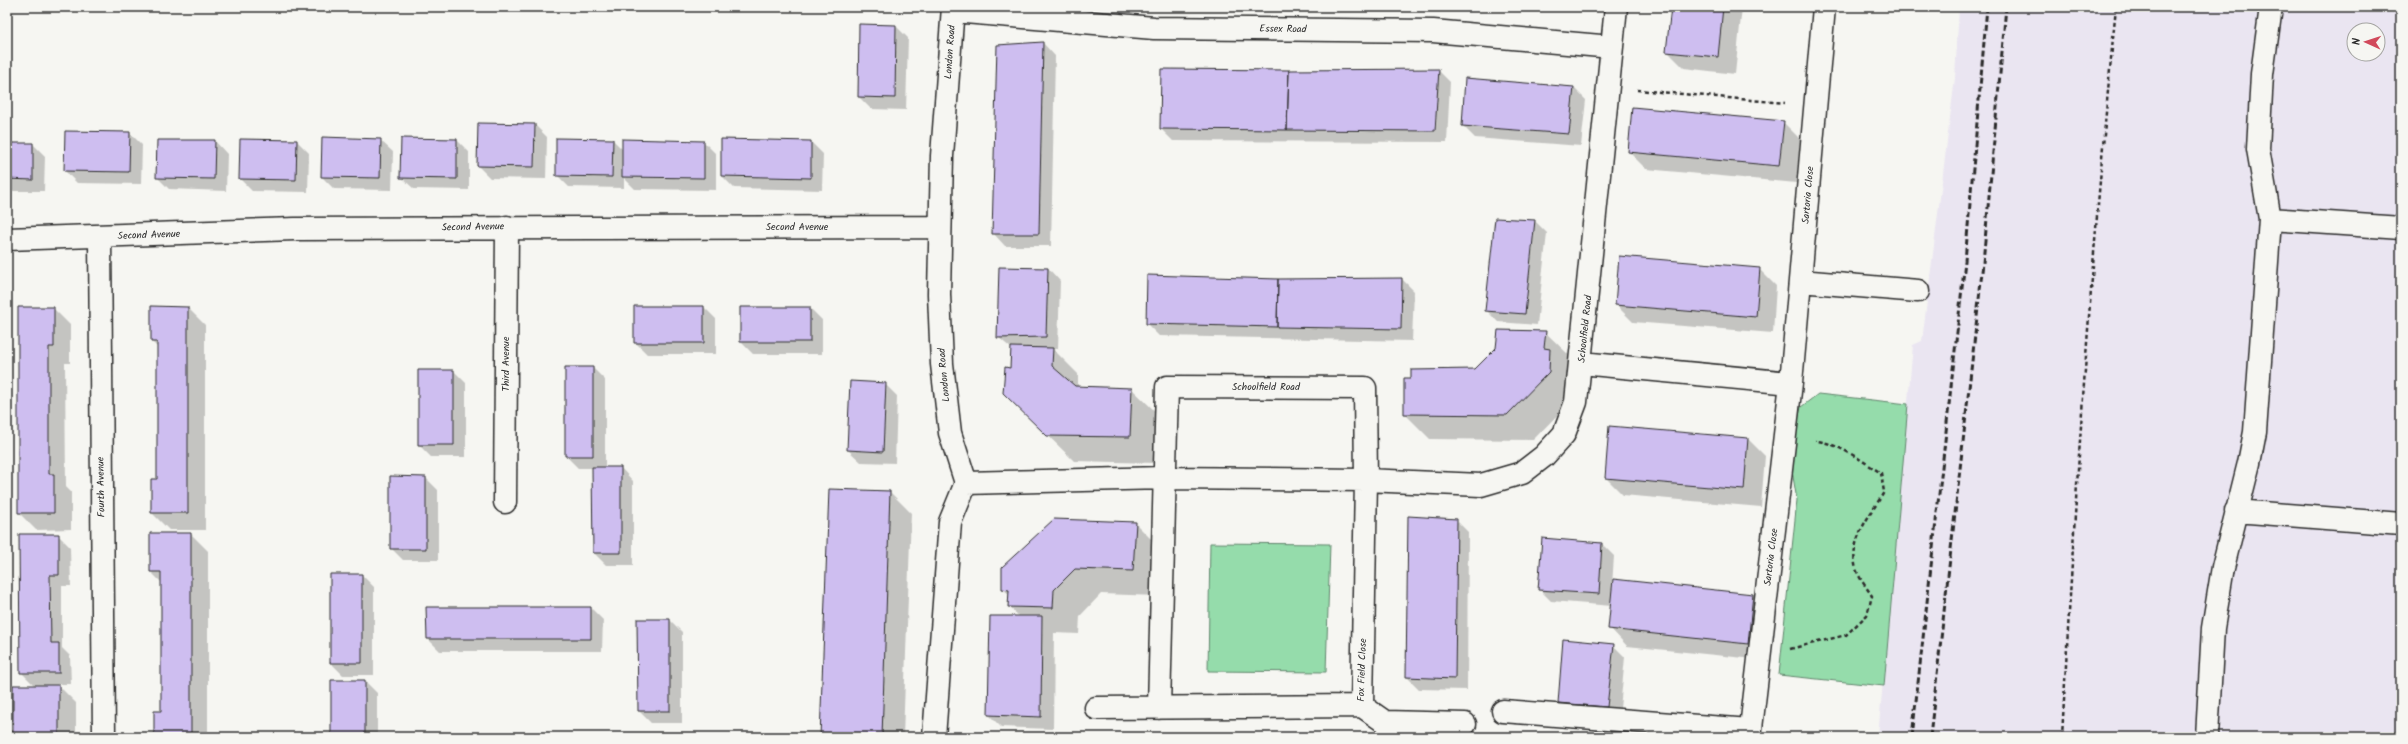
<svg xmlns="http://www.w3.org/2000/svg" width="2408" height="744" font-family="Kalam,sans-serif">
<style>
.built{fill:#eae5f1;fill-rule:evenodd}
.green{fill:#95dcab;stroke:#60846b}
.shadow{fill:#0003}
.building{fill:#cebef0;stroke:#2b2b2b}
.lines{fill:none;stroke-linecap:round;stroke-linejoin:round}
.minor-casing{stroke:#2b2b2b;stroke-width:25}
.path{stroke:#2b2b2b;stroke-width:2.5;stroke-dasharray:4 3;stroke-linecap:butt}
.minor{stroke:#f6f6f2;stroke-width:22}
.rail{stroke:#2b2b2b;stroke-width:3;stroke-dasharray:6 3;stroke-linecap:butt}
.labels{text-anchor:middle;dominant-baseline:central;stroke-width:3;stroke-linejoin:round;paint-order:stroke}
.street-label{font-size:10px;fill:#2b2b2b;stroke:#f6f6f2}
</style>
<rect width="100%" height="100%" fill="#f6f6f2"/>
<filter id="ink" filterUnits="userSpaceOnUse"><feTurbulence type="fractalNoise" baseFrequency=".025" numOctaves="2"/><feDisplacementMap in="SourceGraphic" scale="8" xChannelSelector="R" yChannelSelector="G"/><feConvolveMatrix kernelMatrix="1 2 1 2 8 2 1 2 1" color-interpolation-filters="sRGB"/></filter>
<g filter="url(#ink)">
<path class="built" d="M1959,7H2401V737H1878L1913,345L1922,341L1955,78ZM2354,30H2378V54H2354Z"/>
<path class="green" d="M1818,394L1908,404L1884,686L1779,675L1797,500L1791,465L1794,437L1801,407Z
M1210,543L1330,544L1326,672L1208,671Z"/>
<path class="shadow" d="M865,7H909V9L866,8Z
M1335,7H1428V8Z
M1672,7H1742L1735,74L1684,68L1667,51Z
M896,26L908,38L906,110L871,109L859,97Z
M1043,43L1055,56L1051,246H1005L993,233Z
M1162,70H1438L1450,82L1447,142L1173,141L1161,129Z
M1466,79L1574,88L1586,100L1581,146L1475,138L1463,126Z
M1783,122L1800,139L1796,183L1646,169L1629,152Z
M535,125L547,137L546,179L490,178L478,166Z
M130,133L142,145L141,184L77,183L65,171Z
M402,139L457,140L469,152V190L414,189L401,177Z
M380,140L393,152L392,190L334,189L322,177Z
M613,140L623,150V140L704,142L716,154V190L635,189L624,178V188L569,187L557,175Z
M215,141L227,154L226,191L169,189L157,177Z
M297,141L309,153L308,192L252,191L240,179Z
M811,142L823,154L822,190L734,188L722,176Z
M7,144H33L45,156L44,191H7Z
M1535,221L1547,233L1537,325L1498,322L1486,310Z
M1000,268H1048L1060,281L1058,349H1053L1078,374V387L1132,389L1158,414L1156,463L1074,461L1030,418L1011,369L1012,349L998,337Z
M1759,269L1776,286L1773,333L1633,322L1616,305Z
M1402,279L1414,291L1412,341L1159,336L1147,324L1278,280Z
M704,307L716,319V354H647L635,342Z
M53,308L70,325V363H65L66,487L71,492V529L36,530L19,513Z
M188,308L205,325V530H169L152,513L158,480V348L152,342Z
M741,308H810L822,320V354H753L741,342Z
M1545,332L1571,357L1575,397L1533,440L1430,439L1405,414L1476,370Z
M593,368L605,380V468H621L633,481V565H606L594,553L593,468H578L566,456Z
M454,371L466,383V457H431L419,445Z
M885,384L897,396L895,463L861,462L848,450Z
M1609,427L1748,439L1765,456L1761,507L1623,495L1606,478Z
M426,478L438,490V560H403L391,548Z
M890,492L911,513L903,737H821Z
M1456,520L1468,532L1467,690L1419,689L1407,677Z
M1135,523L1161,549L1158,596L1101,594L1080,616L1079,634L1054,633L1053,729L1001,727L989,715L991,617H1020L1009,607L1010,595L1003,589Z
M191,534L208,551V737H155L162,712V583L151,572Z
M58,535L70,547L71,586H62V648L70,656L71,684H57L76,703V737H14L35,686L21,672Z
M1543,539L1602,544L1614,556L1612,586L1753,595L1770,612L1764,660L1627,646L1610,628L1612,606L1551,601L1539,589Z
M331,575H362L374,587V675H343L331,663Z
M591,608L603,620L602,651H440L428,639Z
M670,620L682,632V723H651L639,711Z
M1613,645L1625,657L1619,719L1571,714L1559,702Z
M365,681L377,693V737H332Z"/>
<path class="building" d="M1671,7H1723L1718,57L1666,52Z
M859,24L896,25L895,98L858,97Z
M1043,42L1039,234H992L997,45Z
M1161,69L1289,70L1287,130L1160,129Z
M1439,69L1435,131L1287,130L1289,70Z
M1465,78L1574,87L1569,134L1462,126Z
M1632,107L1784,121L1779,166L1628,152Z
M478,123L535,124L534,167L477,166Z
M65,131L130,132L129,172L64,171Z
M322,137L381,139L380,178L321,177Z
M401,138L457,139V179L400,178Z
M556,138L613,139L612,177L556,176Z
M240,139L297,140L296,180L239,179Z
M622,139L704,141V178L622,177Z
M721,139L811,141V178L721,176Z
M157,140H215L214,179L156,178Z
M7,143H33V180L7,179Z
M1495,218L1535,220L1525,314L1485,311Z
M1619,256L1760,268L1756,317L1615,305Z
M999,267L1048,268L1046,337L997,338Z
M1147,275L1278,279L1277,327L1146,324Z
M1402,278L1401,329L1277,327L1278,279Z
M151,306L188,307V513H151V479H157V342H151Z
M634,306H704V343H634Z
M18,307H54V347H49V474H54V513H18Z
M740,307H810V342H740Z
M1498,330L1546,331L1544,348L1550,349L1549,372L1507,415L1404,414V378H1411V370L1475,369L1496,348Z
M1011,347L1053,348L1052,366L1075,386L1132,388L1130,437L1047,436L1003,393L1005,367L1010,368Z
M565,367H593V456H565Z
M418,370H454V445H418Z
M850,381L886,383L883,452L847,450Z
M1609,426L1748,438L1744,490L1605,478Z
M592,467H621V553H593Z
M390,476L426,477V549H390Z
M829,489L890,491L882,737H820Z
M1408,516L1457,519L1455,679L1406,677Z
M1054,519L1136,522L1133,571L1075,569L1054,590L1053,608L1008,607L1009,590L1002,589V567Z
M150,533H191V737H154V711H161V572H150Z
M19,534H59V575H50L51,643H59V673H20Z
M1542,538L1602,543L1599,594L1538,590Z
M330,574H362V663H330Z
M1613,579L1753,594L1748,644L1608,629Z
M426,607H591V639H427Z
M990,616H1042L1041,717L988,715Z
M637,619H670V711H638Z
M1563,639L1614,644L1607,707L1558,703Z
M331,680H365V737H331Z
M13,685H59V737H13Z"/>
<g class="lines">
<defs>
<path id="minor" d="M2271,7L2262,74L2258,149L2270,219L2401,228
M953,11L1154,28L1433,31L1612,47
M100,237L104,737
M7,239L295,229L939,227
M1800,281L1918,291
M1581,363L1791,383
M966,483L1164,478L1366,480L1481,485L1522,473L1544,456L1564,434L1576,402L1616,7
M505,502L507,227
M2236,511L2401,524
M1362,706L1385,722L1465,724
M1096,708L1362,706L1366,480L1365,388L1167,387L1159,708
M1503,711L1750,730
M934,737L950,522L966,483L950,433L942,364L939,294L942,156L953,7
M1750,737L1791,383L1824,7
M2207,737L2213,628L2223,567L2249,463L2255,432L2270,219"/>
</defs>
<use href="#minor" class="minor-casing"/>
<path class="path" d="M1637,90L1785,103
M1790,649L1846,635L1867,615L1872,596C1867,588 1859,578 1856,569C1848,539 1871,515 1884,492L1881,473C1862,461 1837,442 1815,441
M2062,737C2075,493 2092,250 2116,7"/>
<use href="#minor" class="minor"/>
<path class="rail" d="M1912,737L1965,261L1987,7
M1930,737L1983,263L2006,7"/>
</g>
</g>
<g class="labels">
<g class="street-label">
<text transform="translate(1283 29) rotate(1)">Essex Road</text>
<text transform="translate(950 52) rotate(-86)">London Road</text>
<text transform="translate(1808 195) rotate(-85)">Sartoria Close</text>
<text transform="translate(473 227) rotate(-1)">Second Avenue</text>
<text x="797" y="227">Second Avenue</text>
<text transform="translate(149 235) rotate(-2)">Second Avenue</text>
<text transform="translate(1585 329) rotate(-84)">Schoolfield Road</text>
<text transform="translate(506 364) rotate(-90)">Third Avenue</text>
<text transform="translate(944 375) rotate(-95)">London Road</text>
<text x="1266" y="387">Schoolfield Road</text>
<text transform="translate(101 487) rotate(-91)">Fourth Avenue</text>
<text transform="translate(1771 557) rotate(-83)">Sartoria Close</text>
<text transform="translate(1362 670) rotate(-88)">Fox Field Close</text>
</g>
</g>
<rect width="2408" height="744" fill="none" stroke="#f6f6f2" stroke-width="24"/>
<rect x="12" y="12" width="2384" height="720" fill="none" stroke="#2b2b2b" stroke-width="1.5" filter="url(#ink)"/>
<g transform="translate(2366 42) rotate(273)"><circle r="19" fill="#f6f6f2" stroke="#a5a5a2"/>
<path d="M0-3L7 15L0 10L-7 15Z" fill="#d1495b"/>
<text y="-6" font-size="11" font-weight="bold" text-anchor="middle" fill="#2b2b2b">N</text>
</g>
</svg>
